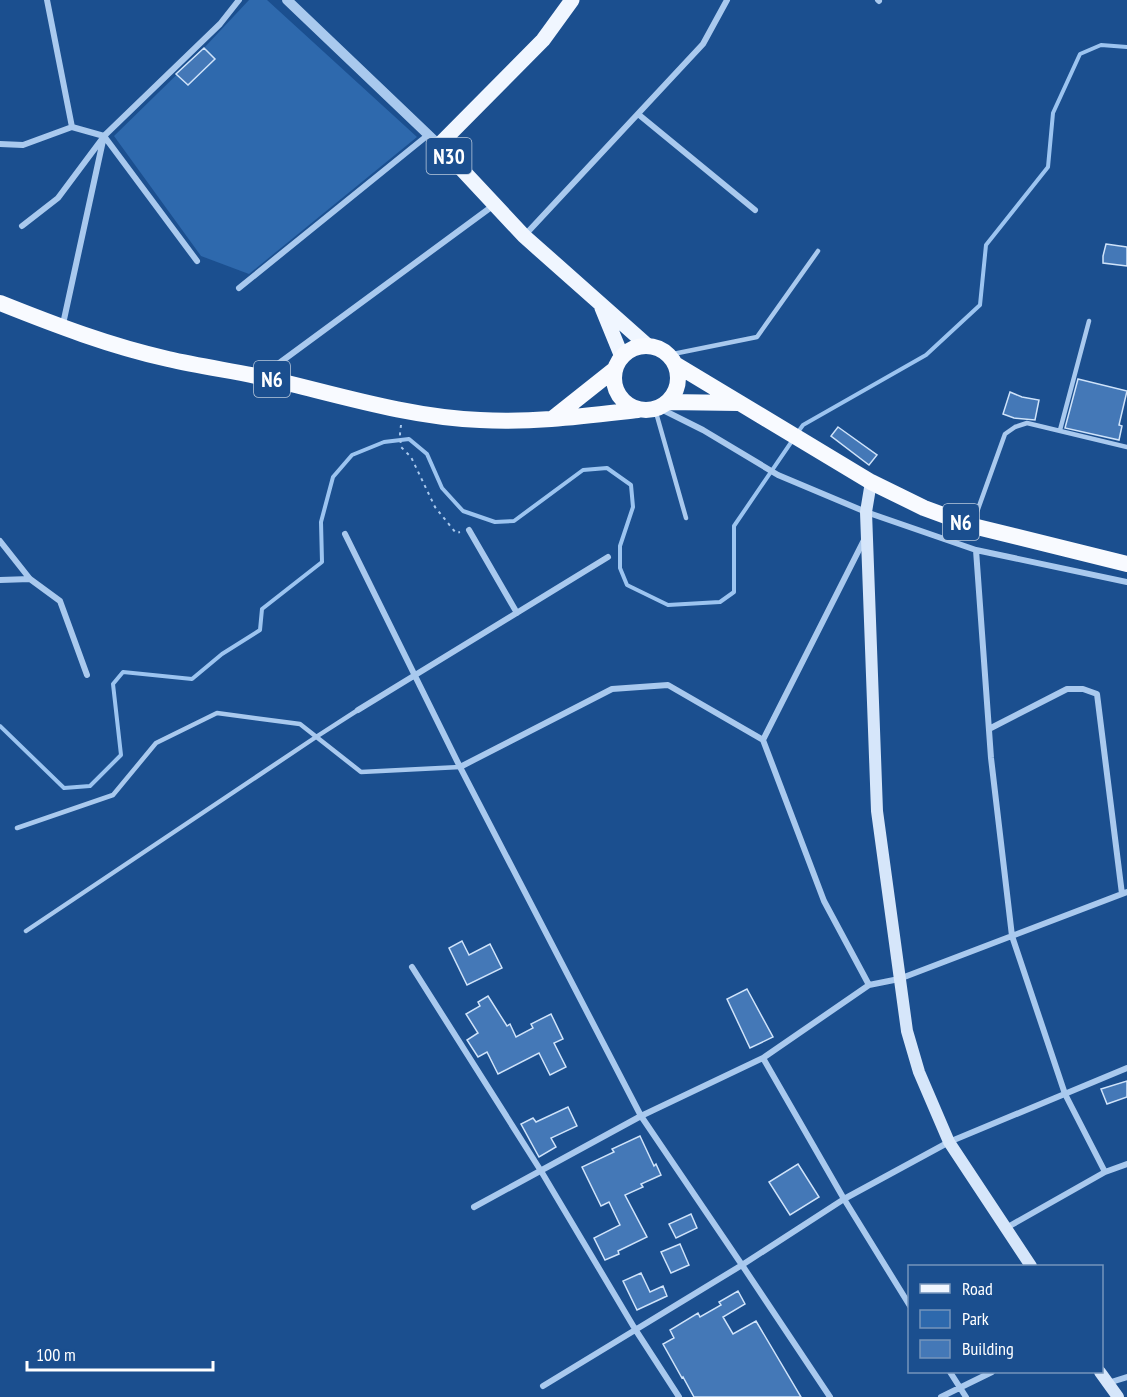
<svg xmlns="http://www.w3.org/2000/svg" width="1127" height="1397" font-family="'PT Sans Narrow',sans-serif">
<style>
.green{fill:#2e69ad}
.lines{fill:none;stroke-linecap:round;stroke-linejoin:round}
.stream{stroke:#9cc4f0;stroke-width:4}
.building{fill:#4478b7;stroke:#cfe3fa;stroke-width:1.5}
.path{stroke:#a9c9ee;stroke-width:2;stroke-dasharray:3 4.5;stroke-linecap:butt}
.service{stroke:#a9c9ee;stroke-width:4.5}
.minor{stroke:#a9c9ee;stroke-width:6}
.tertiary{stroke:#a9c9ee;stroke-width:10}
.secondary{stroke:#d6e6fa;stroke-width:12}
.primary{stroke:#f0f6ff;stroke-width:15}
.trunk{stroke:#f8faff;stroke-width:16}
.labels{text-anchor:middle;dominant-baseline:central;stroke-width:5;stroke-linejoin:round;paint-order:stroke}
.shield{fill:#1b4f8f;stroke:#bbcadd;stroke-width:1.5}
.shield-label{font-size:21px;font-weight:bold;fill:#fff}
</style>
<rect width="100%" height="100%" fill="#1b4f8f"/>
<path class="green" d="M249,0H267L417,137L249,274L201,256L114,136L204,48Z"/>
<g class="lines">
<path class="stream" d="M798,432L803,425L926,355L980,305L986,245L1048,167L1053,113L1080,54L1101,45L1127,47
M0,726L64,788L90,786L121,755L113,684L123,672L192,679L222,654L260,630L262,609L322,562L321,522L333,477L352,455L384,442L409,439L427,454L442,488L463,511L495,522L514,521L583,470L607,468L631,485L633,507L620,546V568L627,585L668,605L720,602L734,592V526L792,441"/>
</g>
<path class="building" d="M204,48L215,59L188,85L176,74Z
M1106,244L1127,247V266L1103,263V256Z
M1078,379L1127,391L1119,425L1122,426L1119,440L1065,428Z
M1010,392L1022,397L1039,400L1035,420L1014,418L1003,414Z
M838,427L877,455L869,465L831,436Z
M462,941L469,955L490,944L502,968L467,985L449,948Z
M747,989L773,1037L750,1048L727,999Z
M488,996L507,1026L510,1024L516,1037L533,1028L531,1024L551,1014L563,1039L554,1043L566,1067L550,1075L539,1053L498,1074L487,1052L478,1057L467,1040L478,1033L466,1014L480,1006L478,1002Z
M1127,1081V1097L1107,1104L1101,1089Z
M568,1107L577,1126L551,1138L556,1147L539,1157L521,1124L533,1118L536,1122Z
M640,1136L654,1166L656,1164L661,1175L641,1184L643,1187L625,1195L647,1237L618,1251L619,1254L605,1260L594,1238L620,1225L609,1202L601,1206L582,1167L614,1152L612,1149Z
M798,1164L819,1197L790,1215L769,1182Z
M691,1214L697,1228L676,1238L669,1224Z
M680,1244L689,1265L671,1273L661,1252Z
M641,1273L650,1292L663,1286L667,1296L637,1310L623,1281Z
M738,1291L745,1304L723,1317L733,1334L756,1321L801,1397H694L683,1377L682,1378L663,1344L674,1338L670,1330L698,1313L700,1317L721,1305L719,1302Z"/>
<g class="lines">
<path class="path" d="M401,425L400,434L401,447L411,457L435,507L456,533L460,532"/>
<path class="service" d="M668,355L757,337L818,251
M655,409L686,518
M1060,430L1089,321
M973,523L1005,434L1015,427L1027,423L1127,447
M17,828L113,795L156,743L217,713L300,724L361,772L460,767
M26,931L316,737L358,710"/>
<path class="minor" d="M47,0L72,127L104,136L197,261
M878,0L879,1
M638,114L755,210
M0,144L23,145L72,127
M22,226L58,198L102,139
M525,235L703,44L727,0
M239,288L428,135
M63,324L104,136L220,24L239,0
M263,375L494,205
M659,408L703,430L778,475L866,512L976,550L1127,582
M469,530L517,613
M345,534L460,767L641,1116L742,1265L830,1397
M864,540L763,740L824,901L869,985
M0,541L30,579L60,601L87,675
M976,550L991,758L1012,936L1065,1094L1105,1172
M0,580L30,579
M358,710L608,557
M989,729L1067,689H1083L1097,694L1122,894
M460,767L612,689L668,685L763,740
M412,967L541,1171L635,1329L679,1397
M763,1058L844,1199L910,1306
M474,1207L641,1116L763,1058L869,985L899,979L1127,892
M1006,1228L1105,1172L1127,1164
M950,1372L966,1397
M1108,1383L1127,1377
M543,1386L742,1265L844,1199L949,1142L1127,1068
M941,1397L992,1372"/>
<path class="tertiary" d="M287,0L439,145"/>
<path class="secondary" d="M871,482L866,512L877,811L907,1031L919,1072L949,1142L1031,1266
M1100,1372L1118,1397"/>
<path class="primary" d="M572,0L543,40L439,145L524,236L648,346
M602,308L622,357"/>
<path class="trunk" d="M0,303C55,325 110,346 168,359C203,367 240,372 275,380C342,396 410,417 480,420C533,423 585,416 638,410
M614 378a32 32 0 1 1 64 0a32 32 0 1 1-64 0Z
M675,364L871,482L924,508L973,526L1127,564
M668,402L739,403
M552,419L615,369"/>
</g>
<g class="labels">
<g class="shield">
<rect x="426.5" y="138" width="45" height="36" rx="4.5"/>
<rect x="254" y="361" width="36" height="36" rx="4.5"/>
<rect x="943" y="504" width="36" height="36" rx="4.5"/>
</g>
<g class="shield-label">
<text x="449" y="156">N30</text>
<text x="272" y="379">N6</text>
<text x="961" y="522">N6</text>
</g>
</g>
<rect x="908" y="1265" width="195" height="108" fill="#1b4f8f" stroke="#7695bc" stroke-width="1.5"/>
<rect x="920" y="1284" width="30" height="9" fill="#f0f6ff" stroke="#7695bc" stroke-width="1.5"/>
<text x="962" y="1295" font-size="18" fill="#ffffff">Road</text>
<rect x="920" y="1310" width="30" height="18" fill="#2e69ad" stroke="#7695bc" stroke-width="1.5"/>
<text x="962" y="1325" font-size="18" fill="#ffffff">Park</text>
<rect x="920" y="1340" width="30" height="18" fill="#4478b7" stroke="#7695bc" stroke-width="1.5"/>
<text x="962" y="1355" font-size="18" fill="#ffffff">Building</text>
<path d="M27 1361v9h186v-9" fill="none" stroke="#ffffff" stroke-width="3"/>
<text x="36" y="1361" font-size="18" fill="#ffffff" stroke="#1b4f8f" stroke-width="4.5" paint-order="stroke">100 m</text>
</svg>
